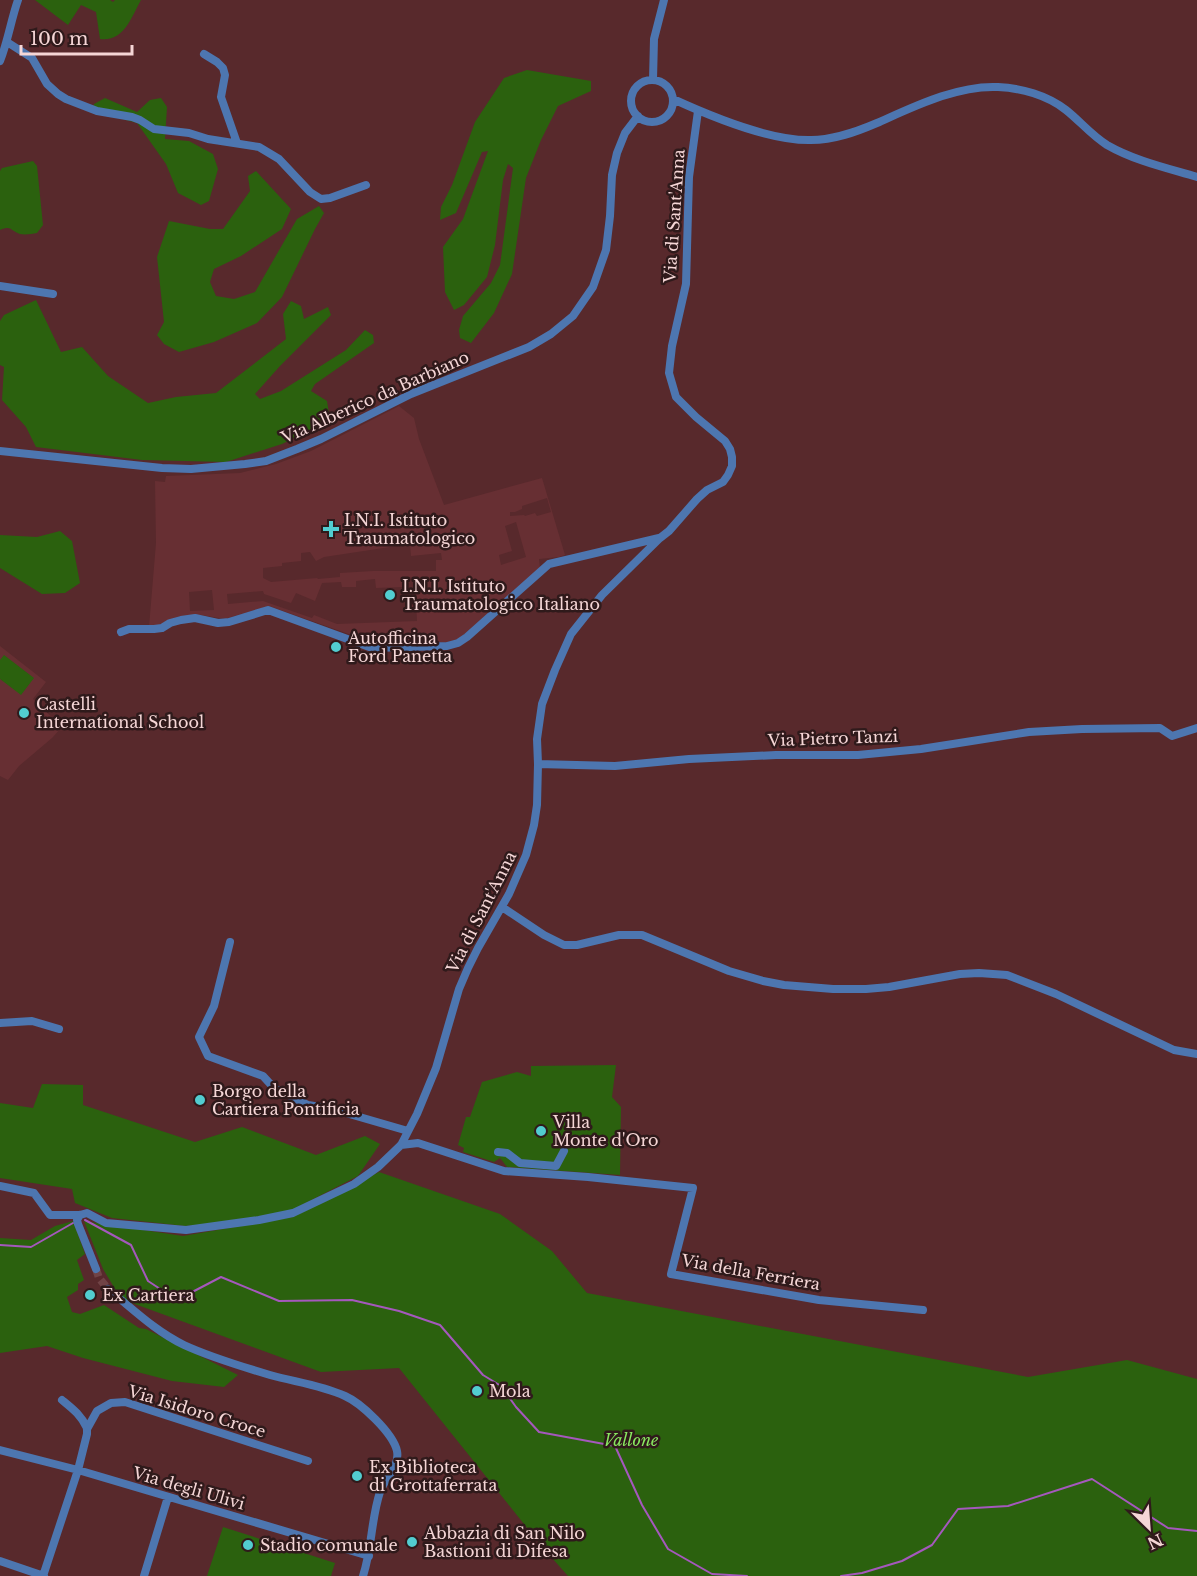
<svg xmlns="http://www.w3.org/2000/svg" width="1197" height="1576" font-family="'Libre Baskerville',serif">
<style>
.built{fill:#672f33;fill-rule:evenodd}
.green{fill:#2b610e}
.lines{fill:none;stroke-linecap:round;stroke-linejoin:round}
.stream{stroke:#a558bd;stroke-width:2}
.street-tunnel{stroke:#704346;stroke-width:8;stroke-dasharray:8 4;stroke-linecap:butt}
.street{stroke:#4d76b0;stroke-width:8}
.poi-dot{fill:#52cdd0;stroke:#2f1a1b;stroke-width:2}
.labels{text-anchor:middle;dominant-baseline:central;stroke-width:5;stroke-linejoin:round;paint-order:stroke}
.street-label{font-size:16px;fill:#f5d6d6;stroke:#2f1a1b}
.poi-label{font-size:16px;fill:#f5d6d6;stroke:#2f1a1b;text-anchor:start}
.park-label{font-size:16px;font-style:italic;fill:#89e960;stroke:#2f1a1b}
</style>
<rect width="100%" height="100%" fill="#58292c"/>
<path class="built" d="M399,406L414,418L419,439L444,505L542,478L565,555L559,557L539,559L540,568L459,639L447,642L382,645L366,635L363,639L269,606L228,618H219L201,615L149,627L156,543L155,481L165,482L166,476L240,473L276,464L311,451ZM547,498L551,512L537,516L535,513L525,516L524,515L510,516V512H515L522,509V506ZM516,522L526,557L501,565L499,555L512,551L505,526ZM410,544L411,556L441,553L442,560H436V571H373L340,573V577L318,579L317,578L271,582L263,578V568L282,566V563L301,561V553L310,552L316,561L324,557ZM415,577L417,621L337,624L314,615L312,618L263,601L228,604L227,594L263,591L264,594L291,603L296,593L315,601L322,583L341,582L342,587H356V581L375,579L376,588L403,587V578ZM212,590L214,610L190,611L189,592Z
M0,646L46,682L33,699L62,727L52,738L19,766L8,780L0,776Z"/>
<path class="green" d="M35,0H110L113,2L115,0H141C131,18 124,42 100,39L96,12L81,5L68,25Z
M527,70L591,81V91L558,106L541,140L526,178L512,274L494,313L471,343L460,338L459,330L463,316L491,283L500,265L513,168L508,164L503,180L495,245L487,277L464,305L454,310L445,292L443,247L463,219L488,151L482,152L456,213L440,220L441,207L452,185L475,122L504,78Z
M105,98L137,112L150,100L161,98L167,107L165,139L189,141L213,154L218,169L209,201L201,205L178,193L166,164L137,123L93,111L94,104Z
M33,161L37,166L43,225L37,233C32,234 25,235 20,234C10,231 12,225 0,230V171L2,168Z
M256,171L291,209L282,229L241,256L214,269L210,282L216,296L234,299L255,292L297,219L319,206L324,213L315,229L282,297L257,323L214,342L179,352L164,344L157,335L164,322L157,257L169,221L210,229H223L250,191L248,176Z
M36,300L61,352L82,347L108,376L148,403L176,397L216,393L286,339L283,314L291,301L301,306L304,319L328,307L331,315L280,366L255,394L260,399L281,391L346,350L365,330L373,335L374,343L315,384L311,391L327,401L330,420L282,444L226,462L142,460L36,447L26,427L2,400L4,367L0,365V321L4,315Z
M60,531L72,541L80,583L65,593L42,594L0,568V535L37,537Z
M4,655L34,678L21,695L0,679V660Z
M616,1065L612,1097L621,1107L620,1175L507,1167L500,1158L494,1162L463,1152L464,1148L458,1145L466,1117H470L482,1082L517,1072L531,1076V1066Z
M42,1084L83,1085V1105L195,1142L242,1127L316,1155L365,1136L380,1144L358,1176L292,1210L232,1222L185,1226L112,1218L75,1203L72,1189L0,1178V1103L33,1108Z
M379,1172L500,1214L552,1251L587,1293L1028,1377L1127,1360L1197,1379V1576H568L544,1549L399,1368L321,1372L121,1299L103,1269L84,1221L183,1236L292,1217Z
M73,1221L85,1254L77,1260L84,1280L78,1284V1290L67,1297L72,1312L80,1314L104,1305L139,1328L146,1329L238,1375L224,1387L172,1381L83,1358L47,1346L0,1353V1238L31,1240L55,1226Z
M223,1527L335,1563L331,1576H207Z"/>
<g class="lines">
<path class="stream" d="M85,1220L131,1245L148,1281L177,1300L221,1277L279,1301L352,1300L399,1311L440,1325L483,1375L501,1386L516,1407L539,1432L615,1446L642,1505L668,1549L712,1574L747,1576
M0,1245L31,1247L73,1223
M841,1576L862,1573L902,1561L932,1545L958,1509L1008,1506L1092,1479L1168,1528L1197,1531"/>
<path class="street-tunnel" d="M96,1269L99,1278L108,1289"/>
<path class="street" d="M7,42L32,58L47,84L58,94L66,99L97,111L132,117L140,120L154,129L189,133L208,139L259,147L279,159L310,192L321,199L330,198L366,185
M204,54L217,62L223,68L225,75L221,97L237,143
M0,61C8,41 11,20 18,0
M653,80L654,39L664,0
M631 101a21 21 0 1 1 42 0a21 21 0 1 1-42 0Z
M673,99C710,116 770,141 811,140C834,140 856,132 877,123C913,107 957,85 998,87C1021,88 1047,95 1066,110C1080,121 1091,135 1107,145C1135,161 1167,168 1197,177
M0,286L53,294
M0,451L162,468L191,469L245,464L266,461L297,449L321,439L411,394L529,347L551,334L573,316L593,287L606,250L610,216L612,175L617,153L625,133L638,116
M121,632L129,629H154L162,628L170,623L181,620L195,618L218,623L229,622L268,610L372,648L447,646L458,643L467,637L549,564L659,538
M538,764L615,766L689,759L776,755H858L921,749L1029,732L1082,729L1160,728L1172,736L1197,728
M502,907L544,935L564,945H577L619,935H642L729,971L763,981L784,985L833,989H866L889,987L960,974L979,973L1007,975L1056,994L1174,1050L1197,1054
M230,942L214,1006L199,1037L208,1056L263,1076L274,1088L308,1105L332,1109L408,1131
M0,1023L32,1021L59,1029
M401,1145L418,1143L504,1171L588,1177L693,1188L671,1274L819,1300L923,1310
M498,1152L507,1153L520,1163L556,1166L564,1151
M0,1186L34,1193L50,1215H80L87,1213L106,1223L186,1230L259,1220L293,1213L354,1184L378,1167L401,1145L417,1114L436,1068L459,989L468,968L478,948L509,894L526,855L534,825L537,805L538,764L537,739L542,704L555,670L571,634L602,595L660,538L669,531L697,499L707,490L723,482L728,475L732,466V457L730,449L725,441L696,417L676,397L669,373L672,346L686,284L689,177L698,111
M80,1215L77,1220L78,1224L96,1269
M108,1289C133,1309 155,1331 184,1345C210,1357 243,1367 270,1375C295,1382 321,1385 345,1396C361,1403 393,1433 397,1451C400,1467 385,1477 380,1492C371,1519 372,1549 363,1576
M62,1400C73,1409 81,1415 87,1428
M87,1429L97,1411L111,1403L125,1402L308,1461
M0,1450L78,1470L369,1556
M0,1561L44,1576
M43,1576L78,1470L87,1434V1424
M144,1576L168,1497"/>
</g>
<g class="poi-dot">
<path d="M328 520h6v6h6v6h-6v6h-6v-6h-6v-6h6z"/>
<circle cx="390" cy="595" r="6"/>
<circle cx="336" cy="647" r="6"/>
<circle cx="24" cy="713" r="6"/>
<circle cx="200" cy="1100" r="6"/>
<circle cx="541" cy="1131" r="6"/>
<circle cx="90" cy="1295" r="6"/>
<circle cx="477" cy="1391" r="6"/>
<circle cx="357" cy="1476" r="6"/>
<circle cx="412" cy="1542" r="6"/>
<circle cx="248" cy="1545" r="6"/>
</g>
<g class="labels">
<g class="street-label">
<text transform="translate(674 216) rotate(-86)">Via di Sant'Anna</text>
<text transform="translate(375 397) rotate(-24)">Via Alberico da Barbiano</text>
<text transform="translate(833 738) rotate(-2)">Via Pietro Tanzi</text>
<text transform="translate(481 912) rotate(-63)">Via di Sant'Anna</text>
<text transform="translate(751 1272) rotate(10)">Via della Ferriera</text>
<text transform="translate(197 1411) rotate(17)">Via Isidoro Croce</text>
<text transform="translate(189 1488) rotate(16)">Via degli Ulivi</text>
</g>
<g class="poi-label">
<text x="344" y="520">I.N.I. Istituto<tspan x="344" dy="18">Traumatologico</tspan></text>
<text x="402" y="586">I.N.I. Istituto<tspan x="402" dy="18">Traumatologico Italiano</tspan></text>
<text x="348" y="638">Autofficina<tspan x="348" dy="18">Ford Panetta</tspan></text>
<text x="36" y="704">Castelli<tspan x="36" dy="18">International School</tspan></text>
<text x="212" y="1091">Borgo della<tspan x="212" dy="18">Cartiera Pontificia</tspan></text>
<text x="553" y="1122">Villa<tspan x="553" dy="18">Monte d'Oro</tspan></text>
<text x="102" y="1295">Ex Cartiera</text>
<text x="489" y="1391">Mola</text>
<text x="369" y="1467">Ex Biblioteca<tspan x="369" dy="18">di Grottaferrata</tspan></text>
<text x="424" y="1533">Abbazia di San Nilo<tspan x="424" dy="18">Bastioni di Difesa</tspan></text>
<text x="260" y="1545">Stadio comunale</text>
</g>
<g class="park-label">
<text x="631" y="1440">Vallone</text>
</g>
</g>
<g transform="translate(1149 1528) rotate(155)" stroke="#2f1a1b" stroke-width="4.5" paint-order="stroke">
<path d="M0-4.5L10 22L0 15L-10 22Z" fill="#f5d6d6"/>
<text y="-9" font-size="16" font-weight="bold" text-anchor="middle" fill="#f5d6d6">N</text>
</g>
<path d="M21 45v9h111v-9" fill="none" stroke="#f5d6d6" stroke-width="3"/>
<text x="30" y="45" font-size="18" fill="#f5d6d6" stroke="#2f1a1b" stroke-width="4.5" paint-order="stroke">100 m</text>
</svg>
